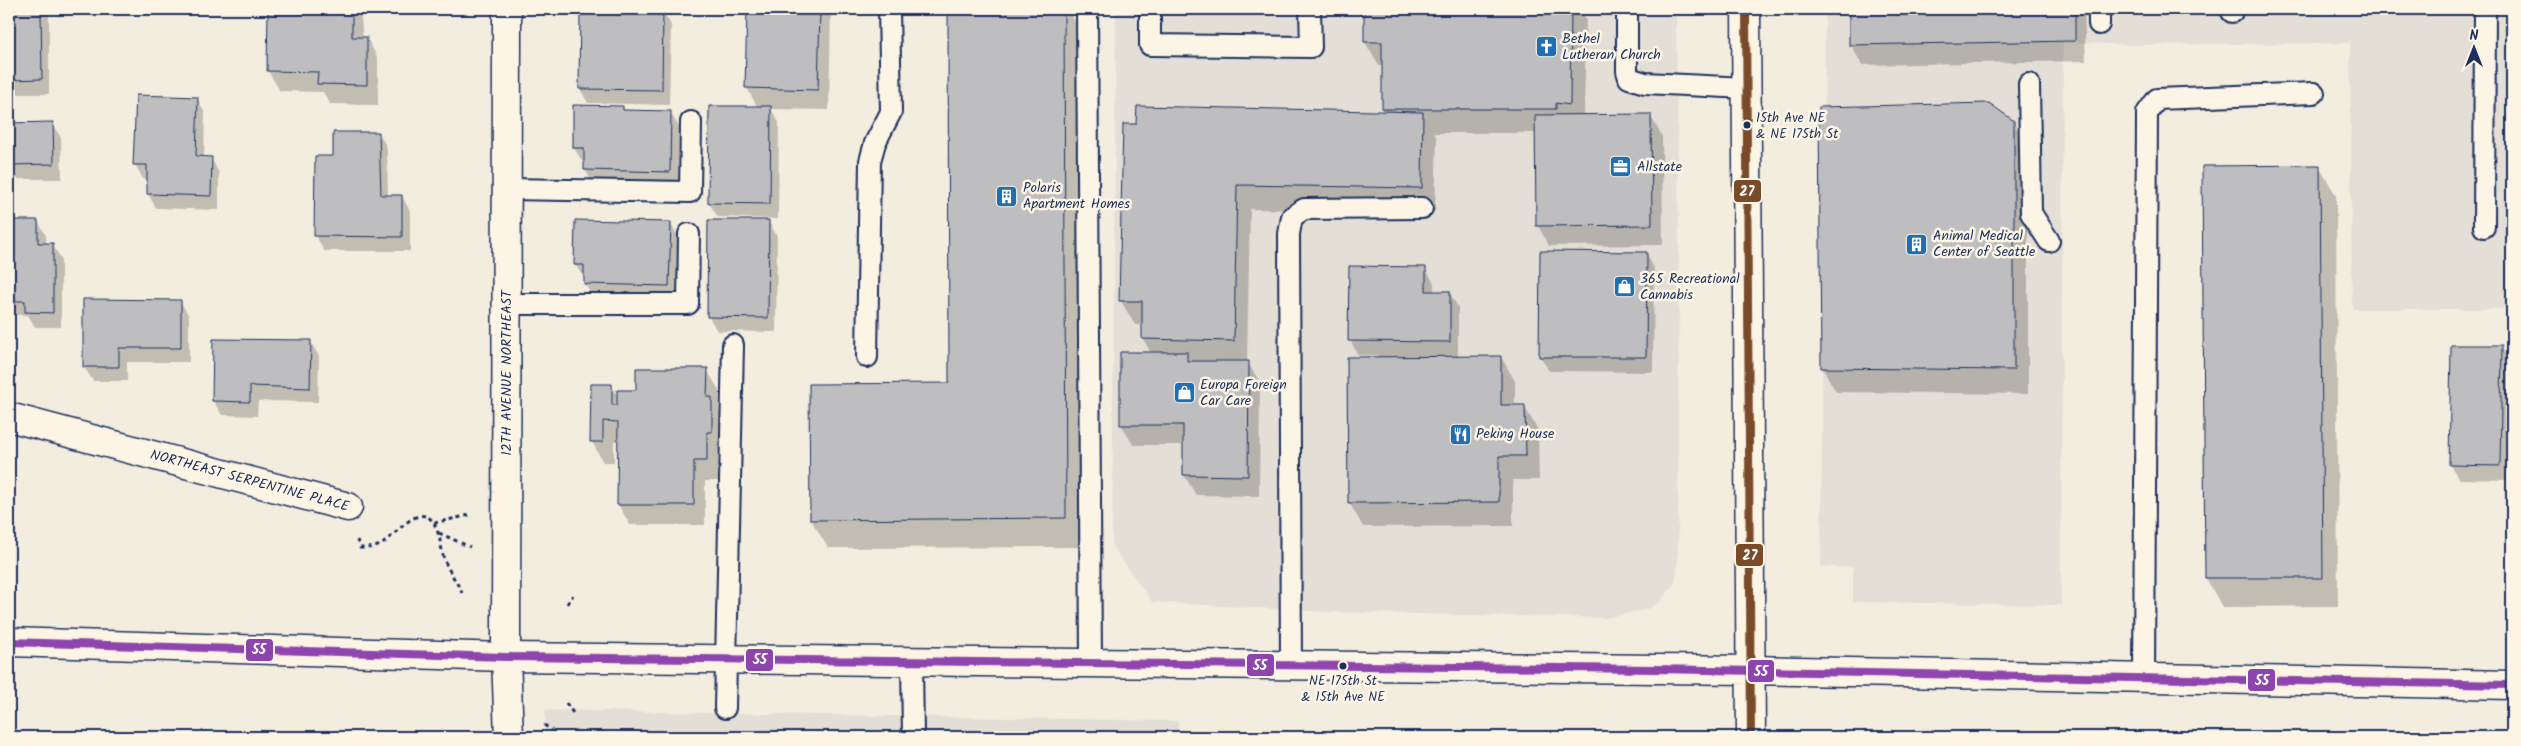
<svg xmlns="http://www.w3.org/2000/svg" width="2521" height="746" font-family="Kalam,sans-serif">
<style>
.built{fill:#e3dfd6}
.shadow{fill:#0003}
.building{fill:#bebec0;stroke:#1b2f5e}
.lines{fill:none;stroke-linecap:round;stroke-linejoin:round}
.service-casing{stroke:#1b2f5e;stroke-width:24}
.minor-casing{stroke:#1b2f5e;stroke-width:31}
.tertiary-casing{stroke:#1b2f5e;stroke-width:31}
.secondary-casing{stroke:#1b2f5e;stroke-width:31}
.path{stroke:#1b2f5e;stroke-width:3;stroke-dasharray:4 4;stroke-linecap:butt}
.service{stroke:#fcf5e5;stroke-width:20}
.minor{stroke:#fcf5e5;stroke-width:28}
.tertiary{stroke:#fcf5e5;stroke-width:28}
.secondary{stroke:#fcf5e5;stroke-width:28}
.bus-1-casing{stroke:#fcf5e5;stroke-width:11}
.bus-2-casing{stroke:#fcf5e5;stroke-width:11}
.bus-1{stroke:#7a4b2a;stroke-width:8}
.bus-2{stroke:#8e44ad;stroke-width:8}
.bus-dot{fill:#1b2f5e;stroke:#fcf5e5;stroke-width:2}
.labels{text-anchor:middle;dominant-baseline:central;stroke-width:5;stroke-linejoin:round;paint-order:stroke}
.bus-label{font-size:13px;fill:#1b2f5e;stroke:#fcf5e5;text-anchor:start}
.poi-label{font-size:14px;fill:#1b2f5e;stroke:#fcf5e5;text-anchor:start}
.street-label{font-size:14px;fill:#1b2f5e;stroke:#fcf5e5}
.line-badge{stroke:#fcf5e5;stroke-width:2}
.badge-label{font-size:14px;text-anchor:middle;font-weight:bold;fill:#fff}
</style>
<rect width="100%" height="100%" fill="#f3ede0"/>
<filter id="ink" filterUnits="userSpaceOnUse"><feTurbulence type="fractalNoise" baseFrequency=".02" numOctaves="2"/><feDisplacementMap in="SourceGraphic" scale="10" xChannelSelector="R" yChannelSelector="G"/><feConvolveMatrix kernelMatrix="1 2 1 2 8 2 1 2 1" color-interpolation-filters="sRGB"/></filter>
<g filter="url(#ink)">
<path class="built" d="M1116,9H1676L1679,239L1678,563L1675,583L1660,602L1648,609L1606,618L1326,612L1152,602L1112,546Z
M1825,9H2512L2510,309H2352L2350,43L2129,45L2063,42L2061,605L1853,602V567H1821Z
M545,710L1178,721V737H546Z
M2362,733V737H1845Z"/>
<path class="shadow" d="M9,9H49V94H9Z
M284,9H360L363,38H367L378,59V105L330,104L323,92L280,91L268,71Z
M748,9H831L829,110L771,109L779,122L778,219L718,217L709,203L758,108L747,88Z
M949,9H1068L1079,28L1082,547L828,548L811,520L950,384Z
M1365,9H1580L1586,19L1584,116L1650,115L1662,136L1663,245L1549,246L1538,226L1536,133H1434L1437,138L1435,212L1250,209L1247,362L1260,382L1259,496L1196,495L1184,475V445H1133L1121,424L1151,353L1143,339V325H1135L1121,301L1124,126L1385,112L1383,108V66H1379L1365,42Z
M1850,9H2084L2086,61L1862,65L1851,45Z
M662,10L671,25L669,105L588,103L580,89Z
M197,98L205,113L204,158H211L219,173V210L156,208L148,194V179H143L135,164Z
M622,107L625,111L670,112L679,127L678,186L594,185L585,170V163H583L574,148Z
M2013,122L2028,147V394L1836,392L1822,367Z
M53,124L61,138L62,179H9V125Z
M379,133L387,148L388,196H402L410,211V251H324L316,236V158H334Z
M2319,167L2336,195L2338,606L2222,607L2206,578Z
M9,221H38L46,236V245H53L61,259V327H35L28,315H9Z
M769,222L777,236L776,332L717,331L709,317Z
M670,223L679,238L677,300L594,299L585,284V279L575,265Z
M1646,253L1654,268L1653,372L1549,371L1540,356Z
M1425,268L1434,283V292H1449L1458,307V357H1501L1515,381V406H1524L1538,430L1539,480H1513V526L1363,527L1349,502L1378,358V355H1358L1350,340Z
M180,301L189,316V362H127V381H93L84,367Z
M310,341L319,356L318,402L258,401L257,416L222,415L213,401Z
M2501,347L2510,361L2508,480L2459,479L2450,465Z
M707,370L719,390V411L723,419V452H718V481H705V525H630L618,504L619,441H614V462H603L592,442L611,385L619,398Z
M85,736L188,737H189H85Z"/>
<path class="building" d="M9,9H41L42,79L9,80Z
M268,9H352V37H367V85L317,84L318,72L267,71Z
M580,9H663L662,90L579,89Z
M747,9H820L818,90L745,88Z
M948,9H1064L1066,518L810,520L809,384L949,383Z
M1364,9H1571L1570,105L1556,103V109H1382V42H1364Z
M1849,9H2075V41L1849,45Z
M136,95L198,97L196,156L212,157L211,196L147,194V165H133Z
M1989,103L2014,121V370L1821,368L1819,107Z
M573,105L623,106V110L671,111L670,172L584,170V148H573Z
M709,106H771L770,204L708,203Z
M1137,106L1423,112L1422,188L1237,185L1234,341L1142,339V301H1119L1123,124H1136Z
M1651,114L1652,225L1536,226L1535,115Z
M53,122L54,164L9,165V123Z
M333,132H379L381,195H402V237L314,236L315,156H333Z
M2320,165L2323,578H2205L2202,166Z
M9,220H38V243H53V313L25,312V301H9Z
M575,220L671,222L669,286L584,284V265H574Z
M708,220H769L768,318L707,317Z
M1540,251L1647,252L1646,357H1539Z
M1349,266L1426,267V291H1450V342L1348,341Z
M83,299L181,300V348H119V367H83Z
M213,339L311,340L310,388L250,386V402L212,401Z
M2451,345H2502L2500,466L2449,465Z
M1120,352H1187V361H1249L1248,476L1183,475V425H1120Z
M1501,356V405H1525L1526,456H1499V502L1348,503L1347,357Z
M636,368H708L707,397H712V432H707V461H694V505H617L618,422L603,421V442H590L591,384H612V405H617V390H636Z
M84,735H189V737H84Z"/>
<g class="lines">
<defs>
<path id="service" d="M1087,9L1091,663
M1150,9V45L1311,47L1310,9
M1627,9V71L1629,78L1645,83L1746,88
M2099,9V24
M2232,9V12
M2029,84L2031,213L2049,241
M507,189L690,192L691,122
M2484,227L2485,9
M506,304H688L689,234
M867,357L870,161L875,143L891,112L889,9
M912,661L913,737
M1291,665L1289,234L1292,217L1304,209L1422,208
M2144,678L2147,113L2157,99L2314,93
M725,708L733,345"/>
<g id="minor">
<path d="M507,9L506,657L509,737"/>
<path id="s1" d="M9,417L348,507"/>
</g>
<path id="tertiary" d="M1749,670L2512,685"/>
<path id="secondary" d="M1746,9L1751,737
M9,642L506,657L1749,670"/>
</defs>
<use href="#service" class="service-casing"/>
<use href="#minor" class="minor-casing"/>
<use href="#tertiary" class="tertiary-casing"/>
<use href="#secondary" class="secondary-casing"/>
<path class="path" d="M434,523L470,515
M439,533L470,547
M357,540L360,548C368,548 375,548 382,544C395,537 420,498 435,525C440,535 441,548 444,559C448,570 457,582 462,593
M567,604L573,595
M566,703L573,713
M544,725L552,730
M2016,737V730"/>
<use href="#service" class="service"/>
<use href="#minor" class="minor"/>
<use href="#tertiary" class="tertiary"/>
<use href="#secondary" class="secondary"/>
<defs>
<path id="bus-1" d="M1746,9L1751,737"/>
<path id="bus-2" d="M9,642L506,657L1654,669L2512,685"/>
</defs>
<use href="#bus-1" class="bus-1-casing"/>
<use href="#bus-2" class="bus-2-casing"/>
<use href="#bus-1" class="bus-1"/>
<use href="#bus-2" class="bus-2"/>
</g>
</g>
<defs>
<symbol id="church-square" viewBox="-11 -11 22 22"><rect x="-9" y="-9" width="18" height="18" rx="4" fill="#1f6fb2" stroke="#fcf5e5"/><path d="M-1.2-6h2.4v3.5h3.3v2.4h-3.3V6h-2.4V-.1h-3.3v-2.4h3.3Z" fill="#fff"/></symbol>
<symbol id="office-square" viewBox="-11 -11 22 22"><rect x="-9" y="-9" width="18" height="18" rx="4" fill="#1f6fb2" stroke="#fcf5e5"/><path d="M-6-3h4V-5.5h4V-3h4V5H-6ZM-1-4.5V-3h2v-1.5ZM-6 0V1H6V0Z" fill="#fff"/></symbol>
<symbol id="building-square" viewBox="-11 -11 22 22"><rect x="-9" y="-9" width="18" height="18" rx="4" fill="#1f6fb2" stroke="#fcf5e5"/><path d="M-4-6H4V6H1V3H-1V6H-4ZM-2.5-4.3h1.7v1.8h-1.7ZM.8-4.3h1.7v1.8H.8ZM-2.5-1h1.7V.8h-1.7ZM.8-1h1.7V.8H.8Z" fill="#fff"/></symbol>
<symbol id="shop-square" viewBox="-11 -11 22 22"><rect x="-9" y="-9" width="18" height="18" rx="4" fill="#1f6fb2" stroke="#fcf5e5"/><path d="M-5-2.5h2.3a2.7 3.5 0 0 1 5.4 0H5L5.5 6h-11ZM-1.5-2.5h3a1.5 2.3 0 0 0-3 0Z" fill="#fff"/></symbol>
<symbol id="restaurant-square" viewBox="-11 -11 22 22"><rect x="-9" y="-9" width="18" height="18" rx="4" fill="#1f6fb2" stroke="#fcf5e5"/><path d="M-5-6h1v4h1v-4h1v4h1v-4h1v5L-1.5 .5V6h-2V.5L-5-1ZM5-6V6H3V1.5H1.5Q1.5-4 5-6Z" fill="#fff"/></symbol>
</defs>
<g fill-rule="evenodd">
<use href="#church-square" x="1534" y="34" width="25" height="25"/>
<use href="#office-square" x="1608" y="154" width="25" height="25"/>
<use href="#building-square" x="994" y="184" width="25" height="25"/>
<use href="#building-square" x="1904" y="232" width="25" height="25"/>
<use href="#shop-square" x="1612" y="274" width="25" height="25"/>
<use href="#shop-square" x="1172" y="380" width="25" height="25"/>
<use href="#restaurant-square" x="1448" y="422" width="25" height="25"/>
</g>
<g class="bus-dot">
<circle cx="1747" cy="125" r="4.5"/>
<circle cx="1343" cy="666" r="4.5"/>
</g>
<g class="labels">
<g class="bus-label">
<text x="1756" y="118">15th Ave NE<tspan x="1756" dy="16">&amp; NE 175th St</tspan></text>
<text x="1343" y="681" text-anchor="middle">NE 175th St<tspan x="1343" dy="16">&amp; 15th Ave NE</tspan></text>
</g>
<g class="poi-label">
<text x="1562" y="39">Bethel<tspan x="1562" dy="16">Lutheran Church</tspan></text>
<text x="1637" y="167">Allstate</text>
<text x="1023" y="188">Polaris<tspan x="1023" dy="16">Apartment Homes</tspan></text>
<text x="1933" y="236">Animal Medical<tspan x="1933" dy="16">Center of Seattle</tspan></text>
<text x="1640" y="279">365 Recreational<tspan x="1640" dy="16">Cannabis</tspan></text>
<text x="1200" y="385">Europa Foreign<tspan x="1200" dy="16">Car Care</tspan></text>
<text x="1476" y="434">Peking House</text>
</g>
<g class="street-label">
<text transform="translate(507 373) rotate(-90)">12TH AVENUE NORTHEAST</text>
<text stroke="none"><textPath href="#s1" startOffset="249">NORTHEAST SERPENTINE PLACE</textPath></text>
</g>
</g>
<g class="line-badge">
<rect x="1733" y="179" width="29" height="24" rx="5" fill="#7a4b2a"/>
<rect x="1735" y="543" width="29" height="24" rx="5" fill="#7a4b2a"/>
<rect x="245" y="638" width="29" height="24" rx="5" fill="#8e44ad"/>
<rect x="745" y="648" width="29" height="24" rx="5" fill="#8e44ad"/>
<rect x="1246" y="653" width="29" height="24" rx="5" fill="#8e44ad"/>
<rect x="1747" y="659" width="28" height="24" rx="5" fill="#8e44ad"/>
<rect x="2247" y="668" width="29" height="24" rx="5" fill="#8e44ad"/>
</g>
<g class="badge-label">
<text x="1747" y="196">27</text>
<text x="1750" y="560">27</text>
<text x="259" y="654">55</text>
<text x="760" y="664">55</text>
<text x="1260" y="670">55</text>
<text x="1761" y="676">55</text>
<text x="2262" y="685">55</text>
</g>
<rect width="2521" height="746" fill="none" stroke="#fcf5e5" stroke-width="30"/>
<rect x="15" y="15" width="2491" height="716" fill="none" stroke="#1b2f5e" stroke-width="2" filter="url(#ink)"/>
<g transform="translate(2474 48)" stroke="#fcf5e5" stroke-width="4" paint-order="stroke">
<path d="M0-4L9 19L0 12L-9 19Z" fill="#1b2f5e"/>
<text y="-8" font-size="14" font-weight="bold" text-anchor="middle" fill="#1b2f5e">N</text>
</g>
</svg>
